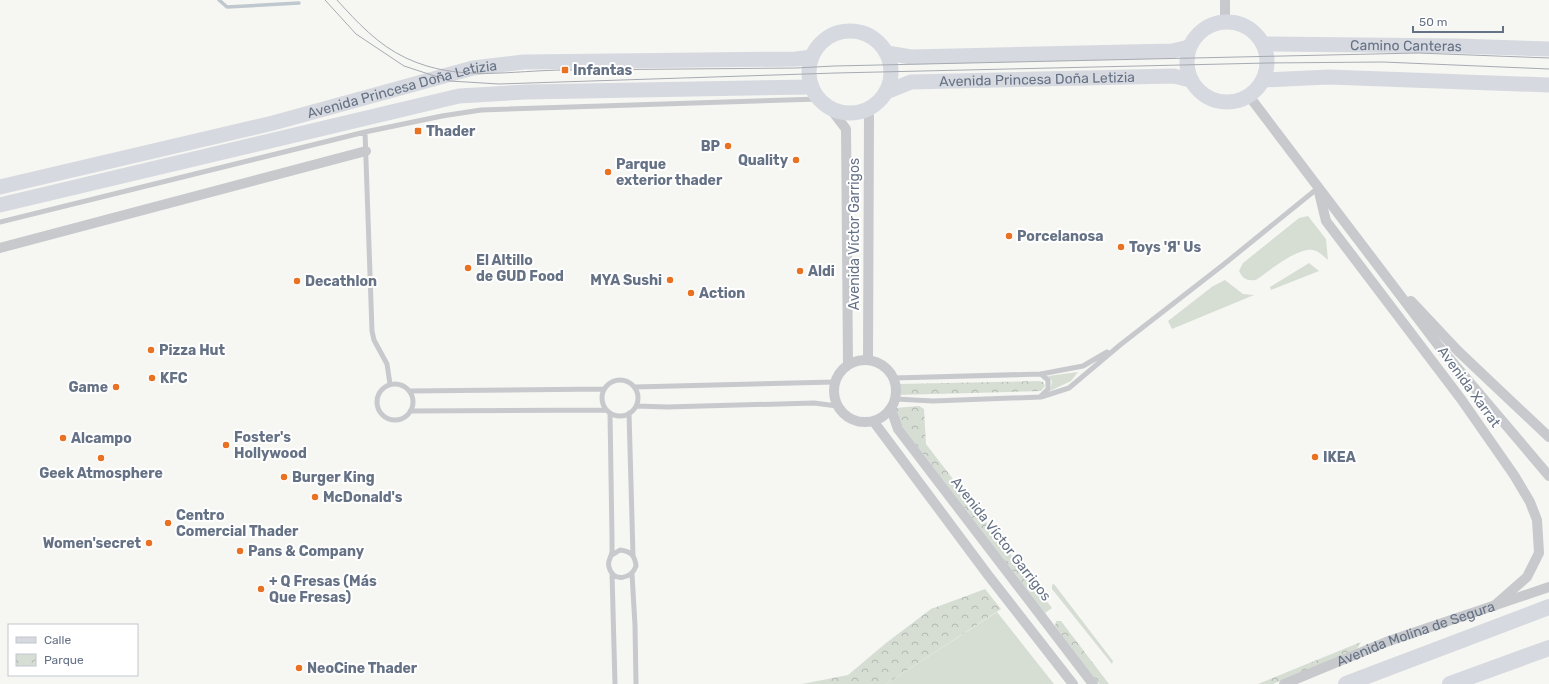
<svg xmlns="http://www.w3.org/2000/svg" width="1549" height="684" font-family="Rubik,sans-serif">
<style>
.green{fill:#d6ded4}
.park{fill:url(#park-crowns)}
.lines{fill:none;stroke-linecap:round;stroke-linejoin:round}
.stream{stroke:#bfc8cf;stroke-width:3.5}
.lane{stroke:#c7c9cd;stroke-width:5}
.street{stroke:#c7c9cd;stroke-width:10}
.secondary{stroke:#d6d9df;stroke-width:15}
.primary{stroke:#d6d9df;stroke-width:16}
.tram{stroke:#a6aab1;stroke-width:1}
.poi-dot{fill:#e87122;stroke:#fff;stroke-width:1.5}
.labels{text-anchor:middle;dominant-baseline:central;stroke-width:4;stroke-linejoin:round;paint-order:stroke}
.street-label{font-size:14px;fill:#657185;stroke:#fff}
.poi-label{font-size:14px;font-weight:bold;fill:#657185;stroke:#fff;text-anchor:start}
</style>
<defs>
<pattern id="park-crowns" width="20" height="18" patternUnits="userSpaceOnUse"><rect width="20" height="18" fill="#d6ded4"/><path d="M2 6a3 3 0 1 1 6 0M12 15a3 3 0 1 1 6 0" fill="none" stroke="#b1b8b2"/></pattern>
</defs>
<rect width="100%" height="100%" fill="#f6f7f3"/>
<path class="green" d="M1308,216L1326,239L1328,260C1323,256 1319,251 1313,250C1298,247 1269,271 1256,280C1247,281 1243,279 1239,271L1243,263L1299,218Z
M1309,263L1319,271L1271,290L1270,287Z
M1225,280L1243,294L1254,295L1172,329L1168,321L1213,286Z
M1078,372L1071,381L1050,391L1052,381L1048,376Z
M1054,584L1113,661L1112,664L1052,589V585Z
M997,612L1054,684H886Z"/>
<path class="park" d="M1039,381L1043,382L1045,386L1041,391L899,395V384Z
M919,406L924,409L926,444L1052,608L1045,613L899,422L895,408Z
M985,589L1001,609L886,684H802L848,675L886,643L931,609Z
M1056,621H1061L1109,684H1099L1055,626Z
M1361,642L1357,649L1273,684H1258Z"/>
<g class="lines">
<path class="stream" d="M219,0L227,7L299,3"/>
<path class="lane" d="M365,132L372,331L374,340L387,364L390,384
M0,222L365,132L442,116L481,110L819,99
M1041,374L1048,380V389L1041,396
M894,378L1041,374L1083,366L1107,352
M602 398a18 18 0 1 1 36 0a18 18 0 1 1-36 0Z
M377 402a18 18 0 1 1 36 0a18 18 0 1 1-36 0Z
M634,387L835,382
M409,391L604,389
M896,399L933,401L1041,397L1069,388L1120,345L1223,265L1318,188
M636,406L667,407L814,403L837,406
M410,411L606,410
M610,413L612,537C612,542 612,547 612,552C611,558 607,561 609,567C613,583 632,579 636,566C635,555 630,551 620,550L612,555
M629,413L633,555
M612,573L615,684
M632,574L635,625L636,684"/>
<g class="street">
<path d="M1225,22V0"/>
<path d="M1249,96L1438,345L1549,476"/>
<path d="M830,108L846,129L848,364"/>
<path d="M865,111L869,116L868,360"/>
<path d="M1318,188L1326,221L1461,399L1514,475L1530,502L1537,520L1539,553L1527,577L1494,606"/>
<path d="M0,248L366,151"/>
<path d="M1411,301L1458,351L1549,437"/>
<circle cx="865" cy="391" r="31"/>
<path d="M891,409L898,429L1093,684"/>
<path d="M874,422L988,575L1073,684"/>
<path id="s1" d="M1284,684L1386,642L1549,587"/>
</g>
<g class="secondary">
<circle cx="1227" cy="62" r="40"/>
<circle cx="850" cy="72" r="41"/>
<path id="s2" d="M1263,44L1457,46L1549,49"/>
<path d="M887,53L911,57L1172,51L1189,47"/>
<path d="M1263,80L1329,77L1549,85"/>
<path id="s3" d="M886,92L911,82L1174,76L1190,80"/>
<path id="s4" d="M0,187L273,123L473,68L524,62L796,59L812,57"/>
<path d="M0,205L459,96L525,92L812,87"/>
</g>
<path class="primary" d="M1346,684L1549,607
M1450,684L1549,648"/>
<path class="tram" d="M325,0L356,34L404,66L450,81L499,84L836,73L1267,63L1383,62L1549,69
M337,0C357,22 378,45 406,58C459,83 511,70 567,70C643,69 720,69 796,68L834,66L1418,53L1549,58"/>
</g>
<g class="poi-dot">
<rect x="561" y="66" width="8" height="8" rx="2"/>
<rect x="414" y="127" width="8" height="8" rx="2"/>
<circle cx="728" cy="146" r="4"/>
<circle cx="796" cy="160" r="4"/>
<circle cx="608" cy="172" r="4"/>
<circle cx="1009" cy="236" r="4"/>
<circle cx="1121" cy="247" r="4"/>
<circle cx="468" cy="268" r="4"/>
<circle cx="800" cy="271" r="4"/>
<circle cx="670" cy="280" r="4"/>
<circle cx="297" cy="281" r="4"/>
<circle cx="691" cy="293" r="4"/>
<circle cx="151" cy="350" r="4"/>
<circle cx="152" cy="378" r="4"/>
<circle cx="116" cy="387" r="4"/>
<circle cx="63" cy="438" r="4"/>
<circle cx="226" cy="445" r="4"/>
<circle cx="1315" cy="457" r="4"/>
<circle cx="101" cy="458" r="4"/>
<circle cx="284" cy="477" r="4"/>
<circle cx="315" cy="497" r="4"/>
<circle cx="168" cy="523" r="4"/>
<circle cx="149" cy="543" r="4"/>
<circle cx="240" cy="551" r="4"/>
<circle cx="261" cy="589" r="4"/>
<circle cx="299" cy="668" r="4"/>
</g>
<g class="labels">
<g class="street-label">
<text stroke="none"><textPath href="#s2" startOffset="143">Camino Canteras</textPath></text>
<text stroke="none"><textPath href="#s3" startOffset="153">Avenida Princesa Doña Letizia</textPath></text>
<text stroke="none"><textPath href="#s4" startOffset="414">Avenida Princesa Doña Letizia</textPath></text>
<text transform="translate(854 234) rotate(-90)">Avenida Víctor Garrigos</text>
<text transform="translate(1469 387) rotate(54)">Avenida Xarrat</text>
<text transform="translate(1001 539) rotate(52)">Avenida Víctor Garrigos</text>
<text stroke="none"><textPath href="#s1" startOffset="141">Avenida Molina de Segura</textPath></text>
</g>
<g class="poi-label">
<text x="573" y="70">Infantas</text>
<text x="426" y="131">Thader</text>
<text x="720" y="146" text-anchor="end">BP</text>
<text x="788" y="160" text-anchor="end">Quality</text>
<text x="616" y="164">Parque<tspan x="616" dy="16">exterior thader</tspan></text>
<text x="1017" y="236">Porcelanosa</text>
<text x="1129" y="247">Toys 'Я' Us</text>
<text x="476" y="260">El Altillo<tspan x="476" dy="16">de GUD Food</tspan></text>
<text x="808" y="271">Aldi</text>
<text x="662" y="280" text-anchor="end">MYA Sushi</text>
<text x="305" y="281">Decathlon</text>
<text x="699" y="293">Action</text>
<text x="159" y="350">Pizza Hut</text>
<text x="160" y="378">KFC</text>
<text x="108" y="387" text-anchor="end">Game</text>
<text x="234" y="437">Foster's<tspan x="234" dy="16">Hollywood</tspan></text>
<text x="71" y="438">Alcampo</text>
<text x="1323" y="457">IKEA</text>
<text x="101" y="473" text-anchor="middle">Geek Atmosphere</text>
<text x="292" y="477">Burger King</text>
<text x="323" y="497">McDonald's</text>
<text x="176" y="515">Centro<tspan x="176" dy="16">Comercial Thader</tspan></text>
<text x="141" y="543" text-anchor="end">Women'secret</text>
<text x="248" y="551">Pans &amp; Company</text>
<text x="269" y="581">+ Q Fresas (Más<tspan x="269" dy="16">Que Fresas)</tspan></text>
<text x="307" y="668">NeoCine Thader</text>
</g>
</g>
<rect x="8" y="624" width="130" height="52" fill="#ffffff" stroke="#c1c6ce"/>
<rect x="16" y="637" width="20" height="6" fill="#d6d9df" stroke="#c1c6ce"/>
<text x="44" y="644" font-size="12" fill="#657185">Calle</text>
<rect x="16" y="654" width="20" height="12" fill="url(#park-crowns)" stroke="#c1c6ce"/>
<text x="44" y="664" font-size="12" fill="#657185">Parque</text>
<path d="M1413 26v6h90v-6" fill="none" stroke="#657185" stroke-width="2"/>
<text x="1419" y="26" font-size="12" fill="#657185" stroke="#ffffff" stroke-width="3" paint-order="stroke">50 m</text>
</svg>
